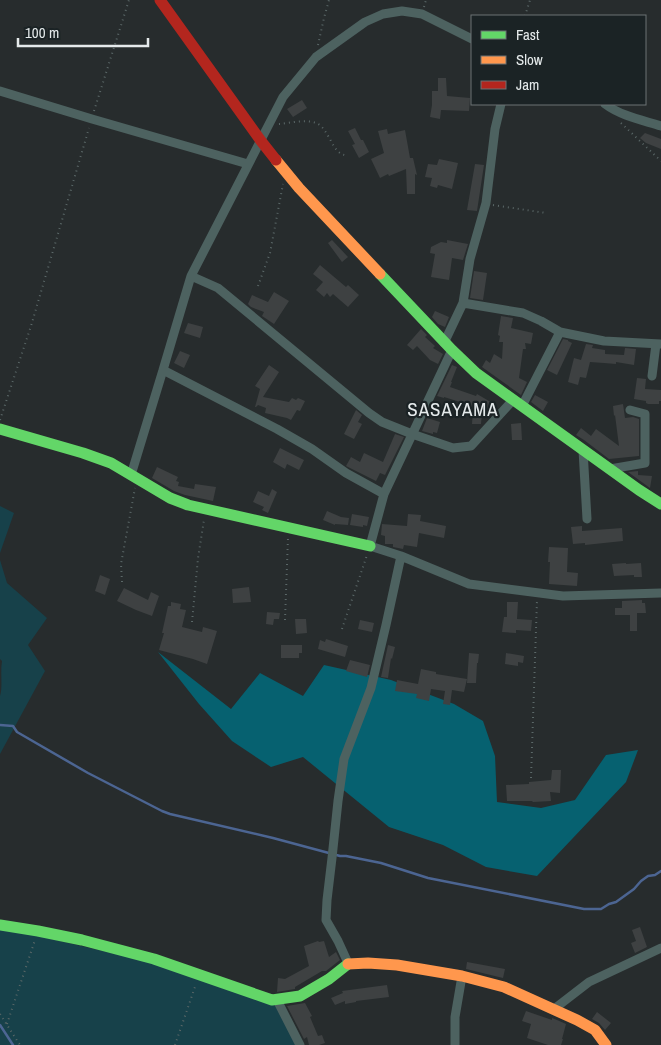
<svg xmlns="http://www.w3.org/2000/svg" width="661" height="1045" font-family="'Archivo Narrow',sans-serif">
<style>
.green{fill:#17414a}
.forest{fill:#066170}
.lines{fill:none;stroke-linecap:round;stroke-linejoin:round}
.stream{stroke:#4c6592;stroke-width:2.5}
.building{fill:#3e4142}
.path{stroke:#5b6868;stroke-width:2;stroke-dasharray:1 4;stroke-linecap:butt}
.street{stroke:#4d6260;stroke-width:9}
.fast{stroke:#63d668;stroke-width:11}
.slow{stroke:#ff974d;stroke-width:11}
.jam{stroke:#b3261e;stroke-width:11}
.labels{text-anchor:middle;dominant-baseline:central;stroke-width:4.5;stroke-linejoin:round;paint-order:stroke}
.neighbourhood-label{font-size:19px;letter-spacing:1px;fill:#e5eaeb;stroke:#1b2325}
</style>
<rect width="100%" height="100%" fill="#272c2d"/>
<path class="green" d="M0,506L14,513L0,553Z
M0,560L7,583L47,618L28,645L45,671L0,754V696C3,686 0,673 2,661L0,659Z
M0,927L176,968L274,1005L280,1009L297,1045H0Z"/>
<path class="forest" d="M158,652L231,709L260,673L303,696L324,665L391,680L454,704L483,721L495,756L497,802L541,808L575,800L606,755L638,750L626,782L537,876L486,867L443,845L389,827L303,757L271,767L232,741L199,704Z"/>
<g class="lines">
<path class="stream" d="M0,725L13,726L17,732L88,773L162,811L170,814L273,838L340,856H346L381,863L428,878L584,909H601L609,904L616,902L634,889L641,881L648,876L655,875L661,871
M0,1025L13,1045"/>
</g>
<path class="building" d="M438,78H446L447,96L470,98L469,111L441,110L440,119L430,117L432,105V91H438Z
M302,100L307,108L293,117L287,109Z
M355,128L361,140H363L369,152L359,158L352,145L355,144L348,131Z
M387,129L388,134L405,130L410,158H413L417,175L415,174V194H407L406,169L389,176L388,174L380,178L371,159L384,153L378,131Z
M645,133L661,139V149L646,143L640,138Z
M439,159L458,163L452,189L438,185L437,188L430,186L432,178L425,177L428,164L437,165Z
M475,164L484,165L477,211L467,210Z
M332,240L348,257L342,262L328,243Z
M447,240L468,244L463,260L452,258L449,280L431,277L435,254L430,253L431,247L441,242L447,243Z
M320,265L346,287L348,285L359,295L348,307L333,294L330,297L327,293L324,297L316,290L323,282L313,274Z
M474,271L487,273L483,300L470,298Z
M274,292L289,301L274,324L262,316L264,312L251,307L248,304L252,295L268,302Z
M435,311L449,317L445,327L438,324L432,317Z
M501,316L513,318L511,328L533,333L531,344L525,343L526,349H523L519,378L527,382L521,395L482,367L486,360L490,363L494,354L502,359L503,342H499L500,336L498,335Z
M188,323L203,327L200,338L184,333Z
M421,329L427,335L425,337L435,346L433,348L443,354L438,364L430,360L417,346L413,350L407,345Z
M563,339L568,340V341L572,343L557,375L547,370Z
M586,344L593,345L592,348L605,350V354L624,355L625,348L636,349L634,365L616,362V364L604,363L590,362L586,378L580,377L578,385L568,382L574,358L581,360Z
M180,351L190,355L184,368L174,363Z
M269,365L279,372L263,397L289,402L292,398L296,400L298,398L305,401L300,411L297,410L291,420L287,418L265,413L266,408L258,405L256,407H255L260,389L255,386Z
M452,365L457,367L451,382H452L450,387L476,396L477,394L494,404L488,415L482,412L481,424H472L473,409L459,405L460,402L444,397V398L437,396Z
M637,378L646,379L645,389L661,390V401H659V404H648L646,403V401L634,399Z
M535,395L548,402L543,411L531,402Z
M623,404L625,418L633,417L639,419V456L609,459L584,440L576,435L581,428L591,436L596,429L619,446L615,415L614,416L613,406Z
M356,410L362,415L358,422L362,424L354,439L344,434Z
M427,418L440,422L437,433L433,432V434L422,431Z
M521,423L522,440H512L511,424Z
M395,434L404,437L385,475L380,473L376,481L346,466L351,457L360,462L364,453L383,462Z
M280,448L304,460L299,470L287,464L285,469L273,462Z
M157,467L178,477L176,481L179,482L178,486L194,489L195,484L216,487L213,501L185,495L174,491L152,478Z
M638,471V475L652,476L650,488L628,472Z
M272,489L277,492L268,513L262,510L264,507L253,502L258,491L269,496Z
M327,511L341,517L349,518L348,525L335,524V525L323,520Z
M352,514L369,517L367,526L363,525V527L350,525Z
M408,514L421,515L420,521L446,526L444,538L419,533L417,547L404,545L403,549L393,547V544H385V536L381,535L382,524L407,526Z
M582,526V531L622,528L623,541L585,545V543L573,544L571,527Z
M549,547L568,548L567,572L578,573L577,586L549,584L550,562H548Z
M626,563V564L641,563L642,577H634V575L614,576L612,564Z
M100,575L110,579L105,595L95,591Z
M249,587L251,602L233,603L232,589Z
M124,588L148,600L151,592L159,596L152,616L136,610L117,601Z
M642,600V603H645L646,613H637V631H630V615H615V608H622V601Z
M171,602L181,604L180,609L186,610L182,627L202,632L203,627L217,631L207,664L193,659L159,650L164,633H162L168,606H171Z
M507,602H518L517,619L532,620L531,631L516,630V633L502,632L504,617H507Z
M267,612L280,613L279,619H274L273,625L266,624Z
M295,619H306L307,633L296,634Z
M360,620L374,623L372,632L358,629Z
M326,639L348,646L345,657L318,649L320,640L325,642Z
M281,645H302V653H299V658H281Z
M388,645L395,647L392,659L391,658L388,678L381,677Z
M469,653L479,654L478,663H477L476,683H467Z
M506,653L524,656L523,663L518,662V666L505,664Z
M350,660L370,665L367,677L346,671Z
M421,669L436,672V674L467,679L464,692L452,690L450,705L443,704L445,691L431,689L429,701L416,698L417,694L395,691L397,680L418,684Z
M552,770H561L560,793L550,792L551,801L533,802L532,801H507L506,785L529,784V782L551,780Z
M640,927L647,947L635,953L631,943L636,941L632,930Z
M318,941L319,942L324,941L329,957L336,952L340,960L326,971H322L295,987V989L277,992L278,978L285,979L309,966L304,946Z
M467,962L505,969L503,978L466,969Z
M387,985L389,997L356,1001V1002L345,1004V1001L335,1005L331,998L343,993L342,991Z
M305,1003L312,1016L310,1017L318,1036L322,1035L325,1043L319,1045H309L307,1037L304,1039L287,1006Z
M526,1011L552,1020V1018L557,1020L566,1024L562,1039H563L561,1045H548L527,1038L531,1024L522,1021Z
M597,1012L611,1023L605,1030L599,1023L592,1019Z"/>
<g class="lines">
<path class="path" d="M424,7L426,0
M525,16L530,0
M318,45L324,18L329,0
M94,111L129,0
M621,123L661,161
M279,124C290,123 305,119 316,123C330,128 332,157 348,155
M493,205L546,213
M258,286L270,253L283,184
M0,420L31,326L89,128
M122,582L121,564L135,488
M285,620L288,538
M192,622L198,558L204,520
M342,629L367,555
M531,778L537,600
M0,1014L20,1045
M7,1024L35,940
M175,1045L196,984"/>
<path class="street" d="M0,91L92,119L248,164
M605,104C621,116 642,120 661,126
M191,276L218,288L369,413L382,422L412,434L453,448L471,446L513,400
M463,303L523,313L541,321L560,332L604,341L661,344
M444,343L463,303L470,259L486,203L495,129L501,104
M452,350L384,494L370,546L401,556L469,584L563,596L661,593
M163,370L277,429L312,449L346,473L384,494
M652,376L656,344
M522,406L560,332
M583,450L587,519
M610,469L645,463V414L630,410
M131,475L163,370L191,276L283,97L316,57L365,22L383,14L402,11L422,14L472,39
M349,965L338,941L326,920L327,900L332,858L338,801L344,759L371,688L386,625L401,556
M277,1000L300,1045
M554,1009L589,982L661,948
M455,1045V1017L462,976"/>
<path class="fast" d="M380,274L452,350L476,373L639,490L661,504
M0,429L83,453L111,463L170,498L188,505L370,546
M0,925L38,931L82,940L154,959L272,1000L300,996L329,979L348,964"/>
<path class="slow" d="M276,160L299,188L380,274
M348,964L368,963L397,965L462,976L504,987L577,1020L595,1030L606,1045"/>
<path class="jam" d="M160,0L261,141L276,160"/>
</g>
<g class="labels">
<g class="neighbourhood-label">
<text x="453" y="409">SASAYAMA</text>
</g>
</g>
<rect x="471" y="15" width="175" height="90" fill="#1b2325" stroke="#6c7374"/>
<rect x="481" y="31" width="25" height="8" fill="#63d668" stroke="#6c7374"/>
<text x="516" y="40" font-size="15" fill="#e5eaeb">Fast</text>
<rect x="481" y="56" width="25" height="8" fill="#ff974d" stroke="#6c7374"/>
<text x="516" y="65" font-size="15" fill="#e5eaeb">Slow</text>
<rect x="481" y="81" width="25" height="8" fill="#b3261e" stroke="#6c7374"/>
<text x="516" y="90" font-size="15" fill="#e5eaeb">Jam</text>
<path d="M18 38v8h130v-8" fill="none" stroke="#e5eaeb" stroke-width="2.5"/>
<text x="25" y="38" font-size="15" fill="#e5eaeb" stroke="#1b2325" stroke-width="4" paint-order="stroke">100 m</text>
</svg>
